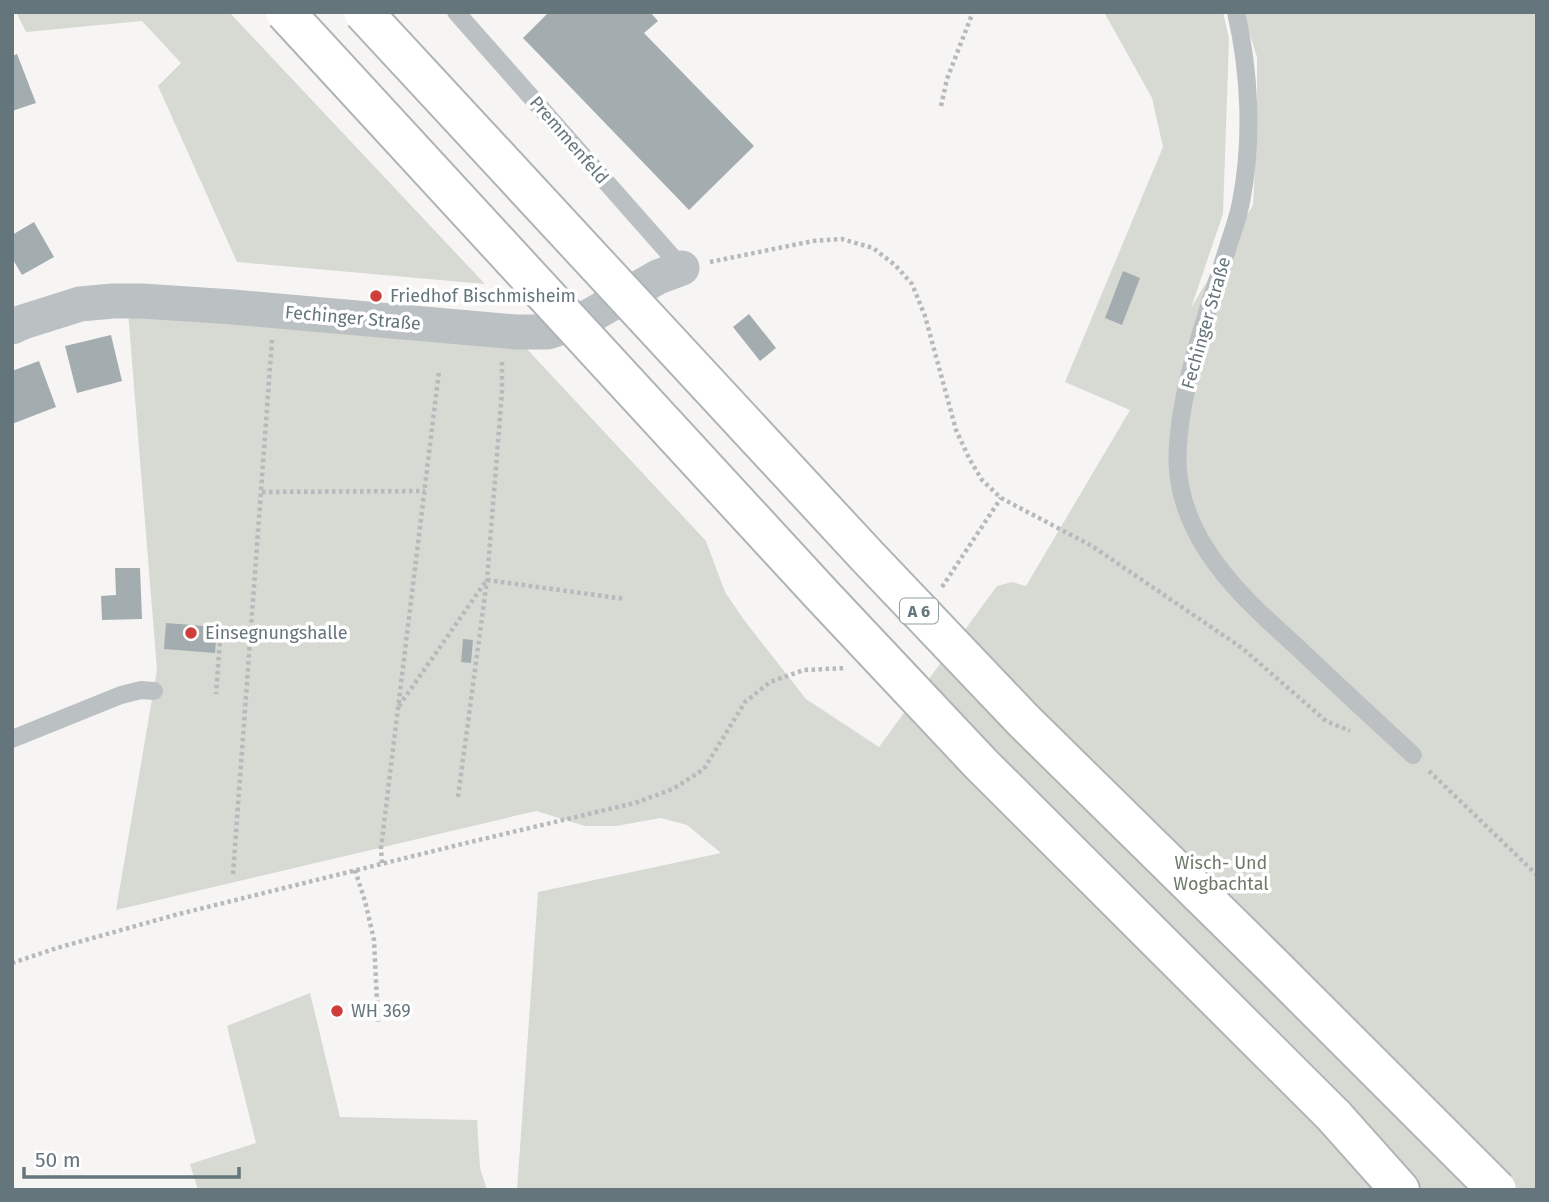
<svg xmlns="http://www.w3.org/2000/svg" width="1549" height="1202" font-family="'Fira Sans',sans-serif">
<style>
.green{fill:#d7dad3}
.building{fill:#a3adb0}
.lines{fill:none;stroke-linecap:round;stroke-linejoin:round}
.highway-casing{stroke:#afb5b6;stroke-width:42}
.path{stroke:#b6babc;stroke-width:4.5;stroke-dasharray:3.5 3.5;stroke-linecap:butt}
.lane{stroke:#bbc1c3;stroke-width:18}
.street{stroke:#bbc1c3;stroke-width:35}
.highway{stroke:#fff;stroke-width:38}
.highway-bridge-casing{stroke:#afb5b6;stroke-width:42;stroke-linecap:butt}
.highway-bridge{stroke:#fff;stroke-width:38}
.poi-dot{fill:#cf3e3a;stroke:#fff;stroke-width:2.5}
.labels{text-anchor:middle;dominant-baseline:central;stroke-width:7;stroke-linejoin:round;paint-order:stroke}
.shield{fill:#fff;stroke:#929fa3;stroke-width:2}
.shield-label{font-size:16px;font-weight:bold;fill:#64767b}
.street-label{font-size:18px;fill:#64767b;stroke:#fff}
.poi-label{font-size:18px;fill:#64767b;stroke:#fff;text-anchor:start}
.park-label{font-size:18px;fill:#6e7967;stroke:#fff}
</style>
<rect width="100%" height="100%" fill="#f6f5f3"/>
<path class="green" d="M16,12H229L485,284L237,262L158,86L181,63L142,21L26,32Z
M1104,12H1223L1229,39L1223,214L1191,308L1253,205L1257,126V57L1243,12H1537V1190H517L538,892L721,853L687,825L661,818L616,826H585L536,811L116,910L157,670L128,312L526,348L706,541L725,592L744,620L806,699L879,747L997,586L1012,582L1026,586L1130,410L1065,382L1163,147L1152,98Z
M310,993L340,1117L477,1120L480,1168L487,1190H198L190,1164L256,1143L227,1026Z"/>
<path class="building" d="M549,12H650L658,21L644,33L754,146L689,210L523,38Z
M17,54L36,103L12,111V56Z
M34,222L54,257L22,275L12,258V235Z
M1123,271L1140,278L1122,325L1105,318Z
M749,314L776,348L760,361L733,327Z
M111,335L122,381L77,393L65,346Z
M39,361L56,407L12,424V371Z
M115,568H140L142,619L102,620L101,596L116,595Z
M166,623L217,627L215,653L164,649Z
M463,639L473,640L471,663L461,662Z"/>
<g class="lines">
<defs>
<path id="highway" d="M1334,1116L1400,1190"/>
</defs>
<use href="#highway" class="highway-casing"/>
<path class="path" d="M941,106L947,79L973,12
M710,262L813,241L842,239L873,248L895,265L912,284L925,316L956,430L969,458L982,480L1001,498L1092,546L1242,648L1326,721L1350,731
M262,492L425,491
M487,580L625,599
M942,587L1001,498
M216,640H220L216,694
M399,706L486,581
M1429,771L1537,875
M458,797L487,580L502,392V360
M382,863L381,848L439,371
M355,870L365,901L374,940L378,1022
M233,874L272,340
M12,963L57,948L175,915L462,844L635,803L673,789L704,769L745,702L770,682L804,670L846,668"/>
<path class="lane" d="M456,12L682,268
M1236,12C1250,73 1253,141 1241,202C1238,219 1231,236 1226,253C1209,307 1190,361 1181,417C1179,434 1176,452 1178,470C1180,497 1191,526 1206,549C1230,587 1264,617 1296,646C1335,683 1374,719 1413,755
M12,739L121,695L141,690L154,691"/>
<path class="street" d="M12,327L23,322L80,304L113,301H142L233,307L516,332H548L581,321L658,277L682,268"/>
<use href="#highway" class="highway"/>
<defs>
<path id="highway-bridge" d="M285,12L823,596L981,764L1334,1116
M363,12L867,556L1024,721L1272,965L1497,1190"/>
</defs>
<use href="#highway-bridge" class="highway-bridge-casing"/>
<use href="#highway-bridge" class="highway-bridge"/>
</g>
<g class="poi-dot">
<circle cx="376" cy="296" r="7"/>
<circle cx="191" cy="633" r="7"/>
<circle cx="337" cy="1011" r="7"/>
</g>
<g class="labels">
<rect class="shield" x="900" y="598.5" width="38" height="25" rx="5"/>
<g class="shield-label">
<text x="919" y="611">A 6</text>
</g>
<g class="street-label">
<text transform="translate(569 140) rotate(49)">Premmenfeld</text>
<text transform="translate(353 318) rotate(5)">Fechinger Straße</text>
<text transform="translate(1206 323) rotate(-74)">Fechinger Straße</text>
</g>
<g class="poi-label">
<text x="390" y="296">Friedhof Bischmisheim</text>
<text x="205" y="633">Einsegnungshalle</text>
<text x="351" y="1011">WH 369</text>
</g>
<g class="park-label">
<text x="1221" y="863">Wisch- Und<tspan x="1221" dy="21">Wogbachtal</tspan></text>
</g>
</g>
<rect width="1549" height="1202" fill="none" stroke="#64767b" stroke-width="28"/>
<path d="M24 1167v10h215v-10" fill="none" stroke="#64767b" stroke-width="3.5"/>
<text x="35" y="1167" font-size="21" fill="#64767b" stroke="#ffffff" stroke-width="5" paint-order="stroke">50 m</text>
</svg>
